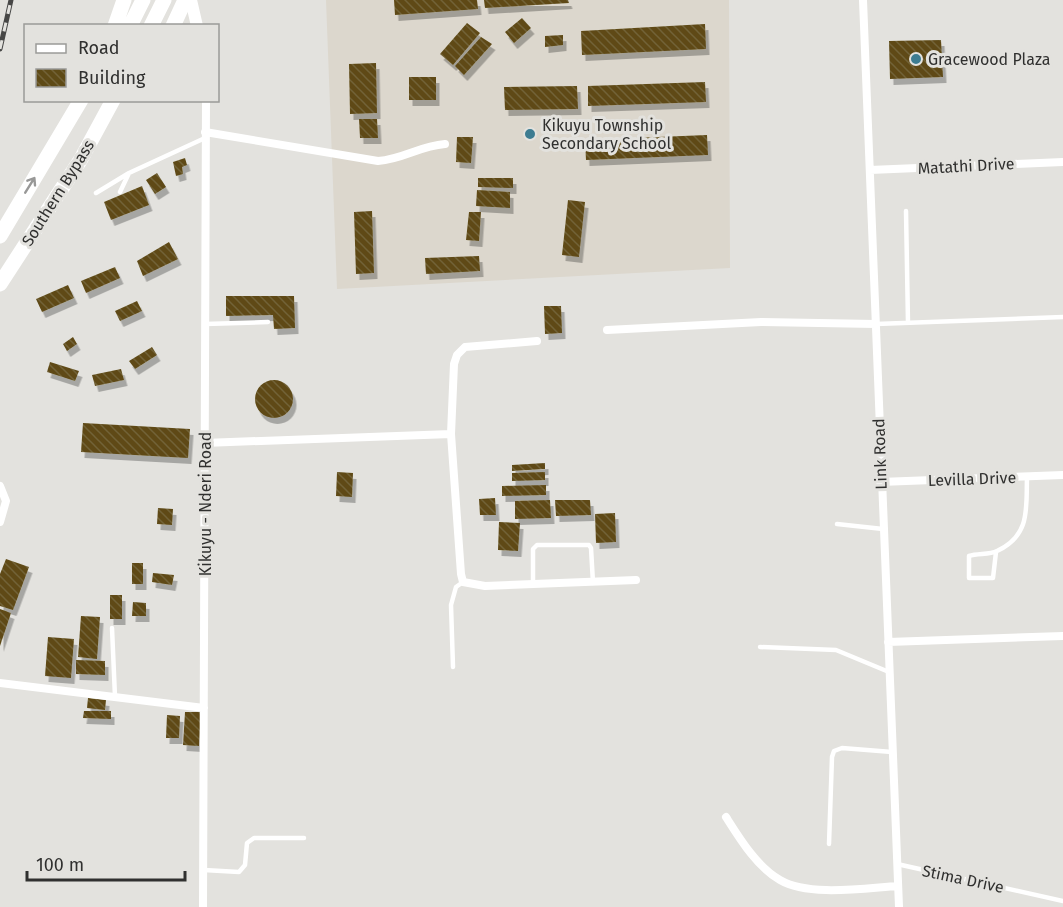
<svg xmlns="http://www.w3.org/2000/svg" width="1063" height="907" font-family="'Fira Sans',sans-serif">
<style>
.built{fill:#dcd7cd}
.building{fill:url(#building-back-hatch);filter:url(#shadow)}
.lines{fill:none;stroke-linecap:round;stroke-linejoin:round}
.lane{stroke:#fff;stroke-width:4.5}
.street{stroke:#fff;stroke-width:8}
.secondary{stroke:#fff;stroke-width:12}
.highway{stroke:#fff;stroke-width:15}
.rail-casing{stroke:#474746;stroke-width:5}
.rail{stroke:#e3e2de;stroke-width:3;stroke-dasharray:9;stroke-linecap:butt}
.oneway{stroke:#989897}
.poi-dot{fill:#3d7c91;stroke:#e3e2de;stroke-width:2}
.labels{text-anchor:middle;dominant-baseline:central;stroke-width:6;stroke-linejoin:round;paint-order:stroke}
.poi-label{font-size:16px;fill:#30302f;stroke:#e3e2de;text-anchor:start}
.street-label{font-size:16px;fill:#30302f;stroke:#e3e2de}
</style>
<defs>
<pattern id="building-back-hatch" width="6" height="6" patternUnits="userSpaceOnUse" patternTransform="scale(1.5)"><rect width="6" height="6" fill="#5e4a16"/><path d="M-1 5l2 2M0 0l6 6M5-1l2 2" fill="none" stroke="#726238"/></pattern>
<filter id="shadow"><feDropShadow dx="3.5" dy="6" stdDeviation="0" flood-color="#0004"/></filter>
</defs>
<rect width="100%" height="100%" fill="#e3e2de"/>
<path class="built" d="M326,0H729L730,268L337,289Z"/>
<path class="building" d="M394,0H477L478,9L395,15Z
M484,0H568L569,3L485,8Z
M522,18L531,28L514,43L505,32Z
M467,23L480,33L453,65L440,54Z
M705,24L706,49L582,55L581,31Z
M563,35V45L545,47V36Z
M481,37L492,44L464,75L455,66Z
M941,40L943,77L890,79L889,41Z
M376,63L377,113L350,114L349,64Z
M409,77H436V100H409Z
M705,82L706,102L588,106V86Z
M577,86L578,109L505,110L504,87Z
M359,119H377L378,138H360Z
M707,135L708,155L586,160L585,140Z
M457,137H473L471,163L456,162Z
M185,158L187,165L182,167L183,174L176,176L173,162Z
M157,173L166,187L155,194L146,180Z
M478,178H513V188L478,187Z
M142,186L149,205L111,220L104,202Z
M477,190L510,192V208L476,206Z
M568,200L585,202L579,257L562,255Z
M372,211L374,273L356,274L354,212Z
M469,212H481L479,241L466,240Z
M169,242L178,259L143,276L137,261Z
M479,256L480,271L426,274L425,258Z
M115,267L120,278L86,293L81,281Z
M68,285L74,298L42,312L36,299Z
M226,296H294L295,328L274,329L273,315L226,316Z
M137,301L142,311L120,321L115,311Z
M544,306H561L562,333L545,334Z
M73,337L77,344L67,351L63,344Z
M152,347L157,355L135,369L129,361Z
M50,362L79,371L75,381L47,372Z
M121,369L124,380L95,386L92,375Z
M255 399a19 19 0 1 1 38 0a19 19 0 1 1-38 0Z
M83,423L190,429L188,458L81,452Z
M545,463V469L512,471V465Z
M337,472L353,473L352,497L336,496Z
M545,472V480L512,481V473Z
M546,485V495L502,496V486Z
M495,498L496,515H480L479,499Z
M550,500L551,518L515,519V501Z
M555,500H590L591,515L556,516Z
M158,508L173,509L172,525L157,524Z
M615,513L616,542L596,543L595,514Z
M499,522L520,523L518,551L498,550Z
M6,559L29,567L13,610L0,606V574Z
M132,563H143V584H132Z
M153,573L174,575L172,585L152,582Z
M110,595H122V619H110Z
M133,602L146,603V616H132Z
M0,609L11,613L0,646Z
M81,616L100,617L97,659L78,657Z
M48,637L74,639L71,678L45,676Z
M76,660L105,661V675L76,674Z
M88,698L106,700L105,710L87,708Z
M84,711H111V719L83,718Z
M185,712H201L199,746L183,745Z
M167,715L180,716L179,738H166Z"/>
<g class="lines">
<path class="lane" d="M120,192L129,173
M96,193L129,173L205,138
M906,211L908,323
M205,324L268,322
M876,324L1063,317
M837,524L883,529
M996,552L993,578H969V556C978,553 989,555 997,551C1031,535 1026,508 1027,477
M533,585V549L537,545H589L591,548L593,583
M112,628L115,697
M760,647L836,650L889,672
M453,667L451,605L456,587L463,582
M829,844L832,757L834,751L842,748L892,752
M897,864L1063,901
M204,870L239,872L245,865L247,843L254,838H304"/>
<path class="street" d="M863,0L899,907
M205,132L378,161C404,159 419,146 445,144
M870,170L1063,162
M607,330L761,322L876,324
M537,341L465,347L457,355L454,364L451,434L461,574L463,582L485,586L636,580
M204,443L451,434
M880,482L1063,475
M0,486L6,501L0,522
M888,642L1063,636
M0,683L204,708
M726,817C740,839 757,867 780,880C809,897 865,888 898,886
M203,907L206,100"/>
<path class="secondary" d="M191,0L197,26"/>
<path class="highway" d="M115,26L124,0
M130,26L143,0
M151,26L164,0
M173,26L185,0
M0,236L81,100
M0,284L81,159L113,100"/>
<defs>
<path id="rail" d="M0,49L11,0"/>
</defs>
<use href="#rail" class="rail-casing"/>
<use href="#rail" class="rail"/>
</g>
<defs><path id="oneway-shaft" d="M-6 0H5M1.5-3L5.5 0L1.5 3" fill="none" stroke-width="1.6" stroke-linecap="round" stroke-linejoin="round" transform="scale(1.5)"/></defs>
<use class="oneway" href="#oneway-shaft" transform="translate(30 185) rotate(-58)"/>
<g class="poi-dot">
<circle cx="916" cy="59" r="6"/>
<circle cx="530" cy="134" r="6"/>
</g>
<g class="labels">
<g class="poi-label">
<text x="928" y="59">Gracewood Plaza</text>
<text x="542" y="125">Kikuyu Township<tspan x="542" dy="18">Secondary School</tspan></text>
</g>
<g class="street-label">
<text transform="translate(966 166) rotate(-3)">Matathi Drive</text>
<text transform="translate(58 193) rotate(-58)">Southern Bypass</text>
<text transform="translate(880 454) rotate(-92)">Link Road</text>
<text transform="translate(972 479) rotate(-2)">Levilla Drive</text>
<text transform="translate(205 504) rotate(-90)">Kikuyu - Nderi Road</text>
<text transform="translate(963 879) rotate(12)">Stima Drive</text>
</g>
</g>
<rect x="24" y="24" width="195" height="78" fill="#e3e2de" stroke="#9b9b98" stroke-width="1.5"/>
<rect x="36" y="44" width="30" height="9" fill="#ffffff" stroke="#9b9b98" stroke-width="1.5"/>
<text x="78" y="54" font-size="18" fill="#30302f">Road</text>
<rect x="36" y="69" width="30" height="18" fill="url(#building-back-hatch)" stroke="#9b9b98" stroke-width="1.5"/>
<text x="78" y="84" font-size="18" fill="#30302f">Building</text>
<path d="M27 871v9h158v-9" fill="none" stroke="#30302f" stroke-width="3"/>
<text x="36" y="871" font-size="18" fill="#30302f" stroke="#e3e2de" stroke-width="4.5" paint-order="stroke">100 m</text>
</svg>
